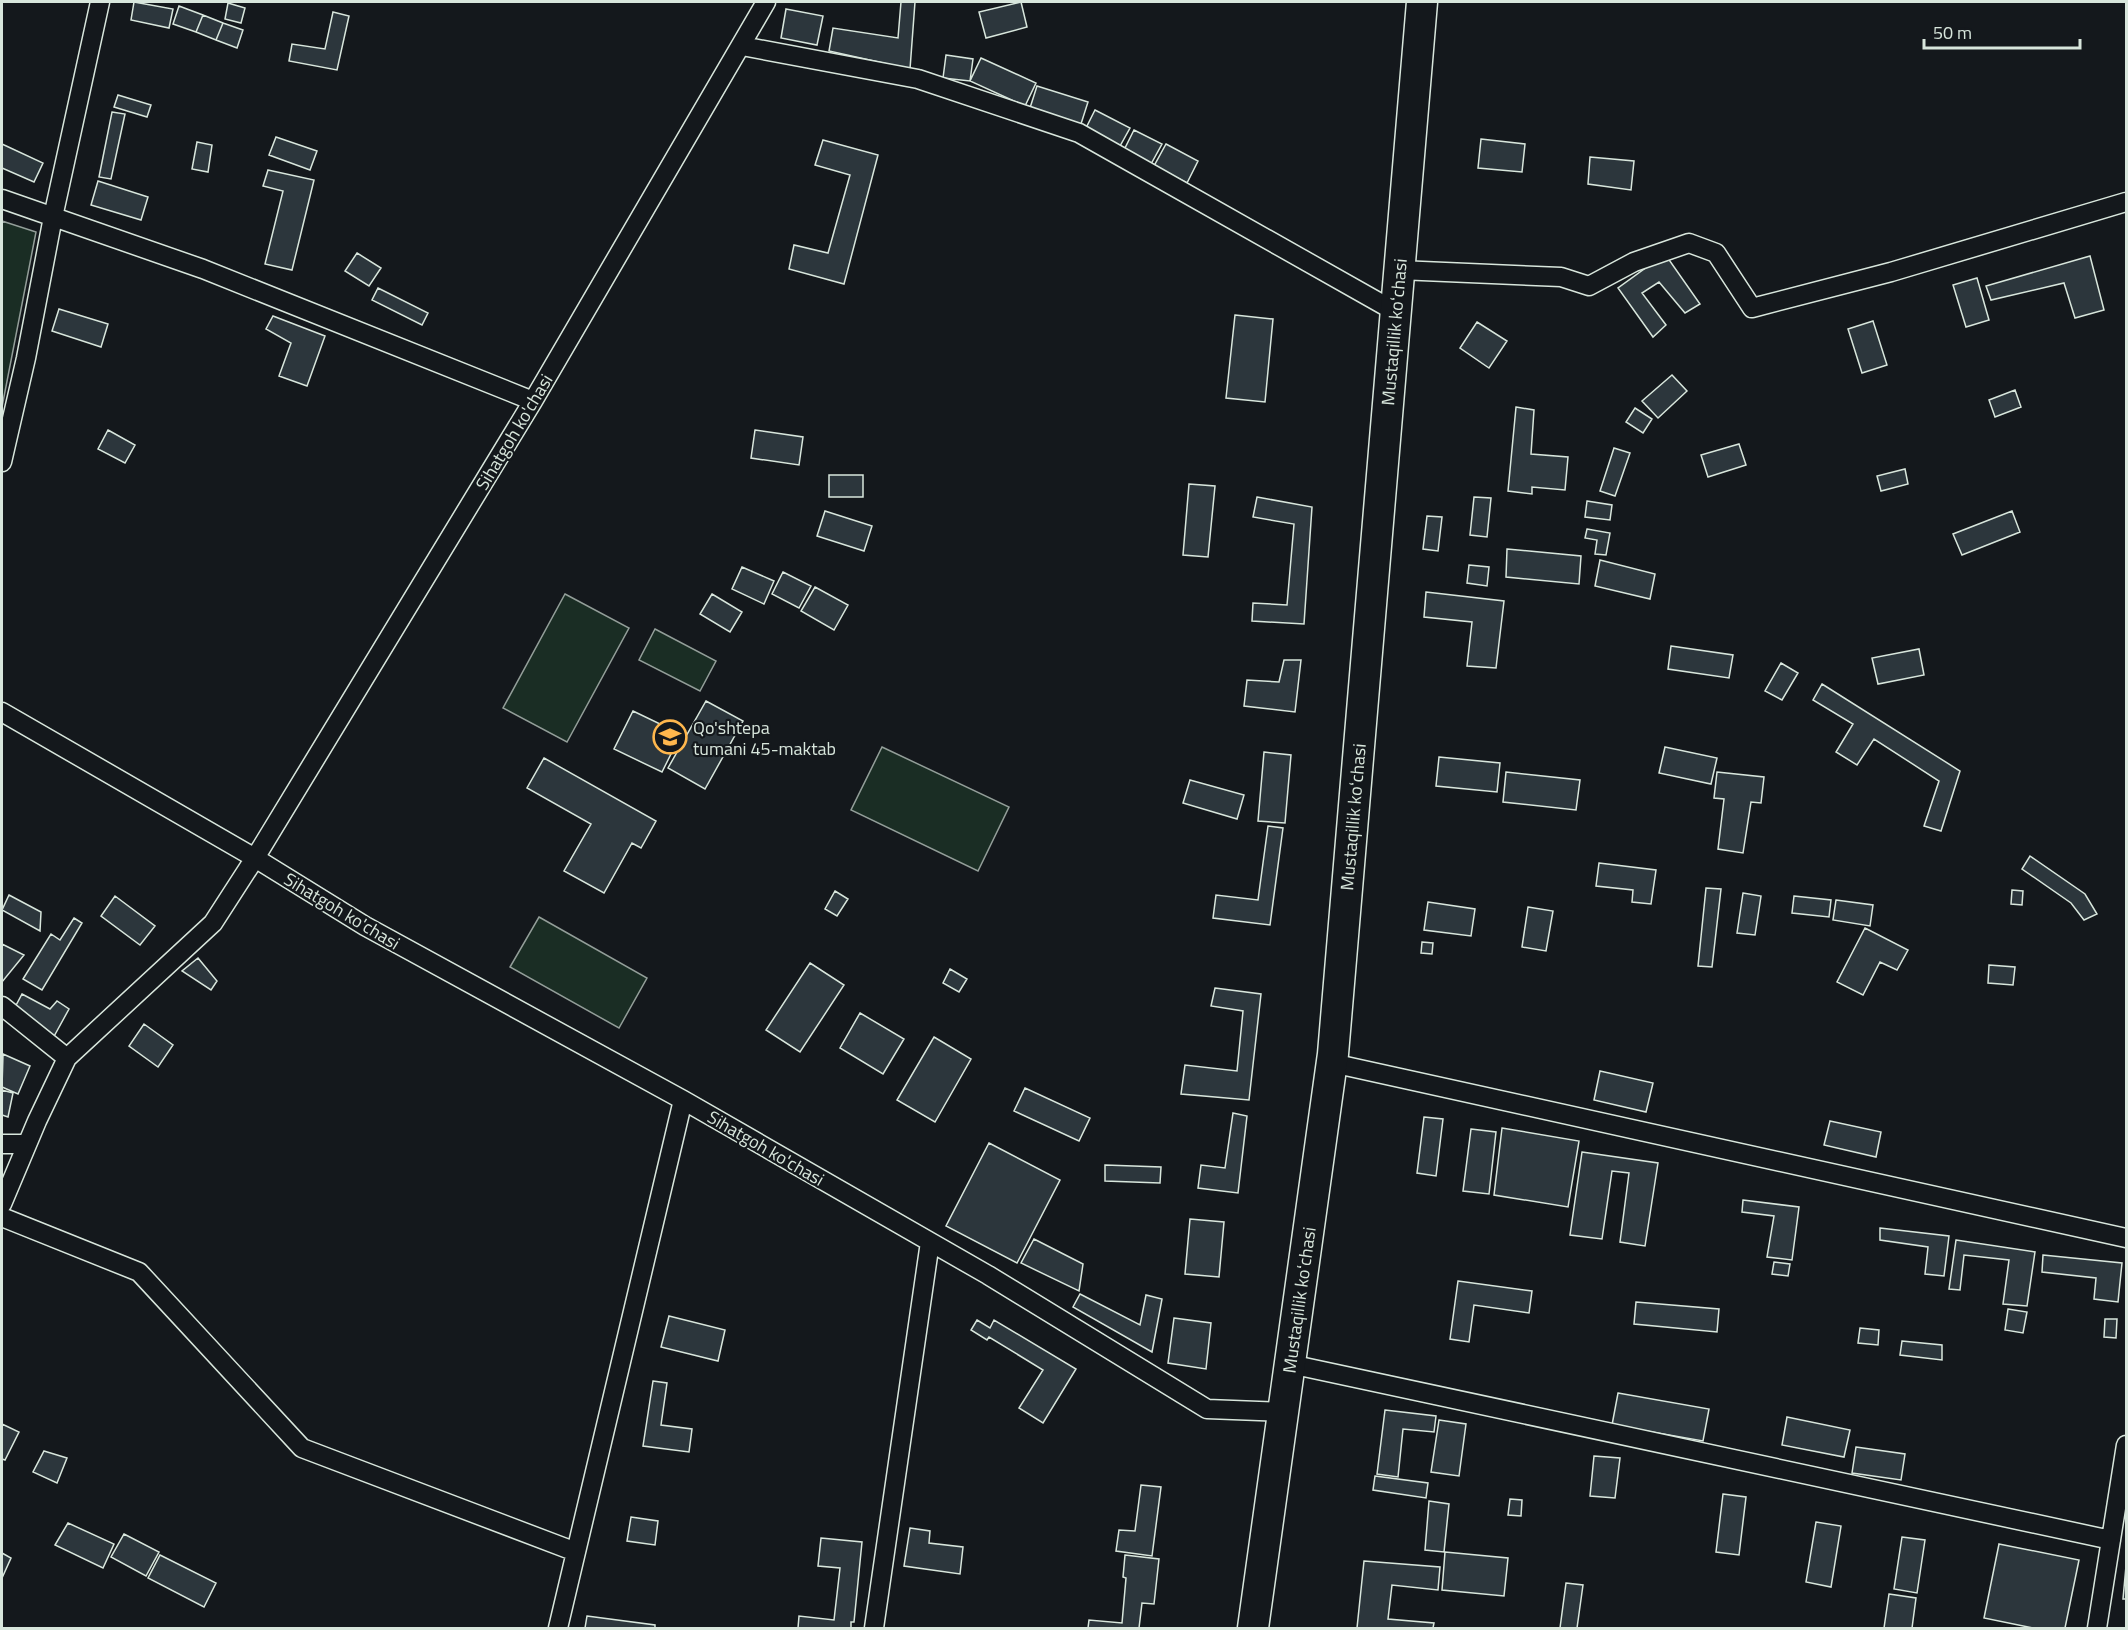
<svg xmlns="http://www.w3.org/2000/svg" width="2128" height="1630" font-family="'Titillium Web',sans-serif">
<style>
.green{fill:#1a2d24;stroke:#939e99;stroke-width:1.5}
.building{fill:#2c363c;stroke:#d8e6dc;stroke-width:1.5}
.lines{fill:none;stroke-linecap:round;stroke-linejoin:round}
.minor-casing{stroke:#d8e6dc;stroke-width:21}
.primary-casing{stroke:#d8e6dc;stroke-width:33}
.minor{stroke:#14181c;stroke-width:18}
.primary{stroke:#14181c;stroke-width:30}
.labels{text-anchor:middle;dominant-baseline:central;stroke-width:4.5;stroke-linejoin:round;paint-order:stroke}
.street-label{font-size:18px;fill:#d8e6dc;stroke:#14181c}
.poi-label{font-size:18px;fill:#d8e6dc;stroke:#14181c;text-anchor:start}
</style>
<rect width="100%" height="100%" fill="#14181c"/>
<path class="green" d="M2,221L36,232L2,407Z
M565,594L629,628L567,742L503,708Z
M655,629L716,661L700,691L639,660Z
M882,747L1009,807L978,871L851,810Z
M539,917L647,978L619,1028L510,967Z"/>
<path class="building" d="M134,2L173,9L169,28L131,20Z
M901,2H915L910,69L829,51L833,28L898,38Z
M1021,2L1027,27L986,38L979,12Z
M228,3L245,8L241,23L225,19Z
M179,6L203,15L196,32L173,24Z
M786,9L823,16L817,45L781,38Z
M333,12L349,16L337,70L289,61L292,44L325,49Z
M203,15L223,23L216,40L196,32Z
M223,23L243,30L237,48L216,40Z
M946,55L973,59L970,81L943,78Z
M981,58L1036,83L1025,106L970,81Z
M1037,86L1088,102L1080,127L1029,111Z
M118,95L151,105L147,117L114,107Z
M1095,110L1130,128L1120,146L1086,128Z
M112,112L125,114L111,179L99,177Z
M1134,130L1162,144L1151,164L1124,150Z
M276,137L317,151L310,170L269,155Z
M1481,139L1525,144L1522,172L1478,168Z
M823,140L878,155L844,284L789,269L794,245L828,253L850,175L815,165Z
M197,142L212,145L208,172L192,169Z
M2,144L43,163L34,182L2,168Z
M1166,144L1198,161L1187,183L1154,166Z
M1590,157L1634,161L1631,190L1588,184Z
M268,170L314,180L292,270L265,264L283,191L263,186Z
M98,181L148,197L141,220L91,205Z
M357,253L381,268L369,286L345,271Z
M1665,254L1700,304L1685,313L1659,282L1642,293L1666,325L1653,337L1618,288Z
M2090,256L2104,310L2075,318L2064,283L1991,300L1986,286Z
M1977,278L1989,320L1966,327L1953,285Z
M378,288L428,313L422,325L372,300Z
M59,309L108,324L101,347L52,331Z
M1235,315L1273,319L1265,402L1226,398Z
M273,316L325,336L307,386L279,376L291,343L266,329Z
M1873,321L1887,365L1862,373L1848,329Z
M1477,322L1507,341L1489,368L1460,348Z
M1672,375L1687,391L1658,418L1642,401Z
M2015,390L2021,407L1995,417L1989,400Z
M1516,407L1534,410L1531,454L1568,457L1565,490L1532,487V494L1508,491Z
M1635,408L1652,419L1643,433L1626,422Z
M108,430L135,445L125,463L98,449Z
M755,430L803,437L799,465L751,458Z
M1739,444L1746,465L1708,477L1701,455Z
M1614,448L1630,453L1615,496L1600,491Z
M1905,469L1908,484L1881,491L1877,476Z
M829,475H863V497H829Z
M1189,484L1215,486L1208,557L1183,555Z
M1257,497L1312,507L1304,624L1252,621L1253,603L1287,605L1294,524L1253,517Z
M1474,497L1491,498L1487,537L1470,535Z
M1587,501L1612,505L1610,520L1585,517Z
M825,511L872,526L864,551L817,536Z
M2012,511L2020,532L1962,555L1953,534Z
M1427,516L1442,517L1438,551L1423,549Z
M1587,529L1610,533L1606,555L1595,554L1597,540L1585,538Z
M1507,549L1581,556L1579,584L1506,577Z
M1600,560L1655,574L1650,599L1595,586Z
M1469,565L1489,567L1487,586L1467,583Z
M742,567L774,581L764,604L732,589Z
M783,572L811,586L799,608L772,594Z
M815,587L848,605L834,630L801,611Z
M1426,592L1504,601L1496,668L1467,666L1472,622L1424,617Z
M712,594L742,612L730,632L700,614Z
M1671,646L1733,655L1729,678L1668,669Z
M1919,649L1924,675L1878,684L1872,658Z
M1284,660H1301L1295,712L1244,706L1247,680L1279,682Z
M1781,663L1798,673L1782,700L1765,691Z
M1822,684L1960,771L1941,831L1924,826L1939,781L1874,739L1857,765L1836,752L1853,724L1813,700Z
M706,701L743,721L705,789L668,768Z
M633,711L681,734L662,772L614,749Z
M1665,747L1717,758L1711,784L1659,773Z
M1264,752L1291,755L1285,823L1258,821Z
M1439,757L1500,763L1497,792L1436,786Z
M544,758L656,821L641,848L632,843L604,893L564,871L591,824L527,788Z
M1506,772L1580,780L1576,810L1503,802Z
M1717,772L1764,777L1761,803L1751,802L1743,853L1718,849L1724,799L1714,798Z
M1190,780L1244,795L1237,819L1183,803Z
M1268,826L1283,828L1270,925L1213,918L1216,895L1258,900Z
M2030,856L2085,894L2097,914L2084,920L2071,903L2022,869Z
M1599,863L1656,870L1651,904L1632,902L1633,890L1596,886Z
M1706,888L1721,889L1712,967L1698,966Z
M2012,890L2023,891L2022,905L2011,904Z
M835,891L848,899L837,916L825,909Z
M1743,893L1761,896L1755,935L1737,933Z
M9,895L41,912L40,931L2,910Z
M115,896L155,926L140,945L101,916Z
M1794,896L1831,900L1829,917L1792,913Z
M1836,900L1873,905L1870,926L1833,920Z
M1428,902L1475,909L1471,936L1424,930Z
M1528,907L1553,911L1546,951L1522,947Z
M74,918L82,923L42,990L23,979L51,934L60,940Z
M1865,928L1908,950L1897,970L1880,962L1863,995L1837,982Z
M1422,942L1433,943L1432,954L1421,953Z
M2,944L24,955L2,982Z
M198,958L217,981L211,990L182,971Z
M810,963L844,985L800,1052L766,1030Z
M1989,965L2015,967L2013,985L1988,983Z
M950,969L967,979L959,992L943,983Z
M1215,988L1261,994L1249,1100L1181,1094L1185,1065L1237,1071L1243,1011L1211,1006Z
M22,994L50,1009L57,1001L69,1009L52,1040L13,1011Z
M860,1013L904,1039L883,1074L840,1048Z
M144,1024L173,1045L158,1067L129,1046Z
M934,1037L971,1059L935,1122L897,1100Z
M3,1054L30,1066L18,1094L2,1087Z
M1600,1071L1653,1083L1646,1112L1594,1100Z
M1025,1088L1090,1118L1079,1141L1014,1111Z
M2,1090L13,1093L8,1117L2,1115Z
M1233,1113L1247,1116L1238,1193L1198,1188L1201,1165L1225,1168Z
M1424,1117L1443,1119L1436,1176L1417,1173Z
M1830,1121L1881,1132L1876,1157L1824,1145Z
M1502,1128L1579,1141L1568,1207L1494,1195Z
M1471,1129L1496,1132L1489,1194L1463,1191Z
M989,1143L1060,1180L1017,1263L946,1226Z
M1582,1152L1658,1163L1645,1246L1620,1242L1629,1173L1612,1171L1602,1239L1570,1235Z
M1105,1165L1161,1167L1160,1183L1105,1181Z
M1743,1200L1799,1207L1792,1260L1767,1257L1774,1216L1742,1212Z
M1190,1219L1224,1222L1219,1277L1185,1274Z
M1880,1228L1949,1236L1944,1276L1925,1274L1928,1247L1880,1240Z
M1034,1239L1083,1264L1079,1291L1021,1263Z
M1956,1240L2035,1252L2027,1306L2003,1304L2009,1260L1964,1255L1960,1290L1949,1289Z
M2043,1255L2122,1263L2118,1302L2094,1299L2096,1278L2042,1272Z
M1774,1262L1790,1264L1788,1276L1772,1274Z
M1458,1281L1532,1291L1529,1313L1474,1305L1469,1342L1450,1339Z
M1080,1294L1140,1325L1146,1295L1162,1299L1152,1352L1073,1307Z
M1636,1302L1719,1309L1717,1332L1634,1324Z
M2008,1309L2027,1312L2023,1333L2005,1330Z
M669,1316L725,1330L718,1361L661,1347Z
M1174,1318L1211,1323L1206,1369L1168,1363Z
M2105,1319H2117L2116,1338L2104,1337Z
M977,1320L990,1328L994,1320L1076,1369L1043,1423L1019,1408L1043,1370L989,1337L987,1340L971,1330Z
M1860,1328L1879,1330L1878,1345L1858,1343Z
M1902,1341L1942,1345V1360L1900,1355Z
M653,1381L667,1383L661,1425L692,1429L689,1452L643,1446Z
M1618,1393L1709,1409L1703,1441L1612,1425Z
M1385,1410L1436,1416L1434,1432L1403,1429L1398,1477L1377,1474Z
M1787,1417L1850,1430L1844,1457L1782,1445Z
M1439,1420L1466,1424L1459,1476L1431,1472Z
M2,1424L19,1432L5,1460L2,1459Z
M1856,1447L1905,1454L1901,1480L1852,1473Z
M44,1451L67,1458L57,1483L33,1472Z
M1594,1456L1620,1458L1615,1498L1590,1496Z
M1375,1476L1428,1483L1426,1498L1373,1490Z
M1141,1485L1161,1487L1152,1556L1116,1551L1119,1530L1135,1531Z
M1723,1494L1746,1497L1739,1555L1716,1552Z
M1510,1499L1522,1500L1521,1516L1508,1515Z
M1429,1501L1449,1504L1444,1552L1425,1550Z
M631,1517L658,1521L655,1545L627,1541Z
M1816,1522L1841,1526L1831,1587L1806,1582Z
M68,1523L114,1544L103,1568L55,1545Z
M910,1528L930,1531L929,1543L963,1547L960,1574L904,1566Z
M124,1534L159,1552L146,1576L111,1557Z
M1902,1537L1925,1540L1917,1593L1894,1589Z
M821,1538L862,1542L854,1622H851V1628H798L799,1616L834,1620L840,1568L818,1566Z
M1999,1544L2079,1560L2065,1628H2033L1984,1618Z
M1445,1552L1508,1558L1504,1596L1442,1590Z
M2,1553L11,1558L2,1578Z
M160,1555L216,1583L204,1607L148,1578Z
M1125,1555L1159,1559L1154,1604L1142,1603L1139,1628H1088L1089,1620L1122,1623L1126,1578L1123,1577Z
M1364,1561L1440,1567L1438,1590L1392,1585L1388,1619L1434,1623L1433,1628H1357Z
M2126,1566V1599H2123Z
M1566,1583L1583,1585L1577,1628H1560Z
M1889,1594L1916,1598L1912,1628H1884Z
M587,1616L655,1625V1628H585Z"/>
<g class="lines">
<defs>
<path id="minor" d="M742,46L918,79L1079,133L1396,312
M2,199L203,269L533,401
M1399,270L1561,277L1589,286L1634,262L1689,243L1716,253L1752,308L1891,272L2126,202
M2,462L26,358L53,217L100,2
M2,712L255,858L365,926L683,1100L988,1275L1207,1409L1283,1412
M2,1006L67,1058
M1332,1063L2126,1238
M2,1144H27
M2,1204L37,1121L67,1058L213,923L255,858L533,401L766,2
M2,1217L139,1272L302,1448L576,1552
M1290,1364L2111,1540
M558,1628L683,1100
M874,1628L930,1242
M2097,1628L2126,1445"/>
<path id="primary" d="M1253,1628L1333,1054L1422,2"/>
</defs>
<use href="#minor" class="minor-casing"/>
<use href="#primary" class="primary-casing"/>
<use href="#minor" class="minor"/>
<use href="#primary" class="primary"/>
</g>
<defs>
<symbol id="school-ring" viewBox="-11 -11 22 22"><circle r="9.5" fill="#14181c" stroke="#ffb74d" stroke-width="1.5"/><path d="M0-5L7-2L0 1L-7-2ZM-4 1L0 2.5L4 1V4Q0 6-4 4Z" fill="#ffb74d"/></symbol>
</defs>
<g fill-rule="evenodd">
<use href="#school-ring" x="651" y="718" width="38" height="38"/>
</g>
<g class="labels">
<g class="street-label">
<text transform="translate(1394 332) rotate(-85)">Mustaqillik koʻchasi</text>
<text transform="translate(514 432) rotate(-59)">Sihatgoh ko'chasi</text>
<text transform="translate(1353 817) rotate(-85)">Mustaqillik koʻchasi</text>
<text transform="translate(342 911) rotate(31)">Sihatgoh ko'chasi</text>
<text transform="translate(766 1148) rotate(30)">Sihatgoh ko'chasi</text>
<text transform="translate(1299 1300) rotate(-82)">Mustaqillik koʻchasi</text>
</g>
<g class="poi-label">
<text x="693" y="727">Qo'shtepa<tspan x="693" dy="21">tumani 45-maktab</tspan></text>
</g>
</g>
<rect width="2128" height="1630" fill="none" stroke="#d8e6dc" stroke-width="6"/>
<path d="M1924 39v9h156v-9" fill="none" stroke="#d8e6dc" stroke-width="3"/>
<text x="1933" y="39" font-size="18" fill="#d8e6dc" stroke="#14181c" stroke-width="4.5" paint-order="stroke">50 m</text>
</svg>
